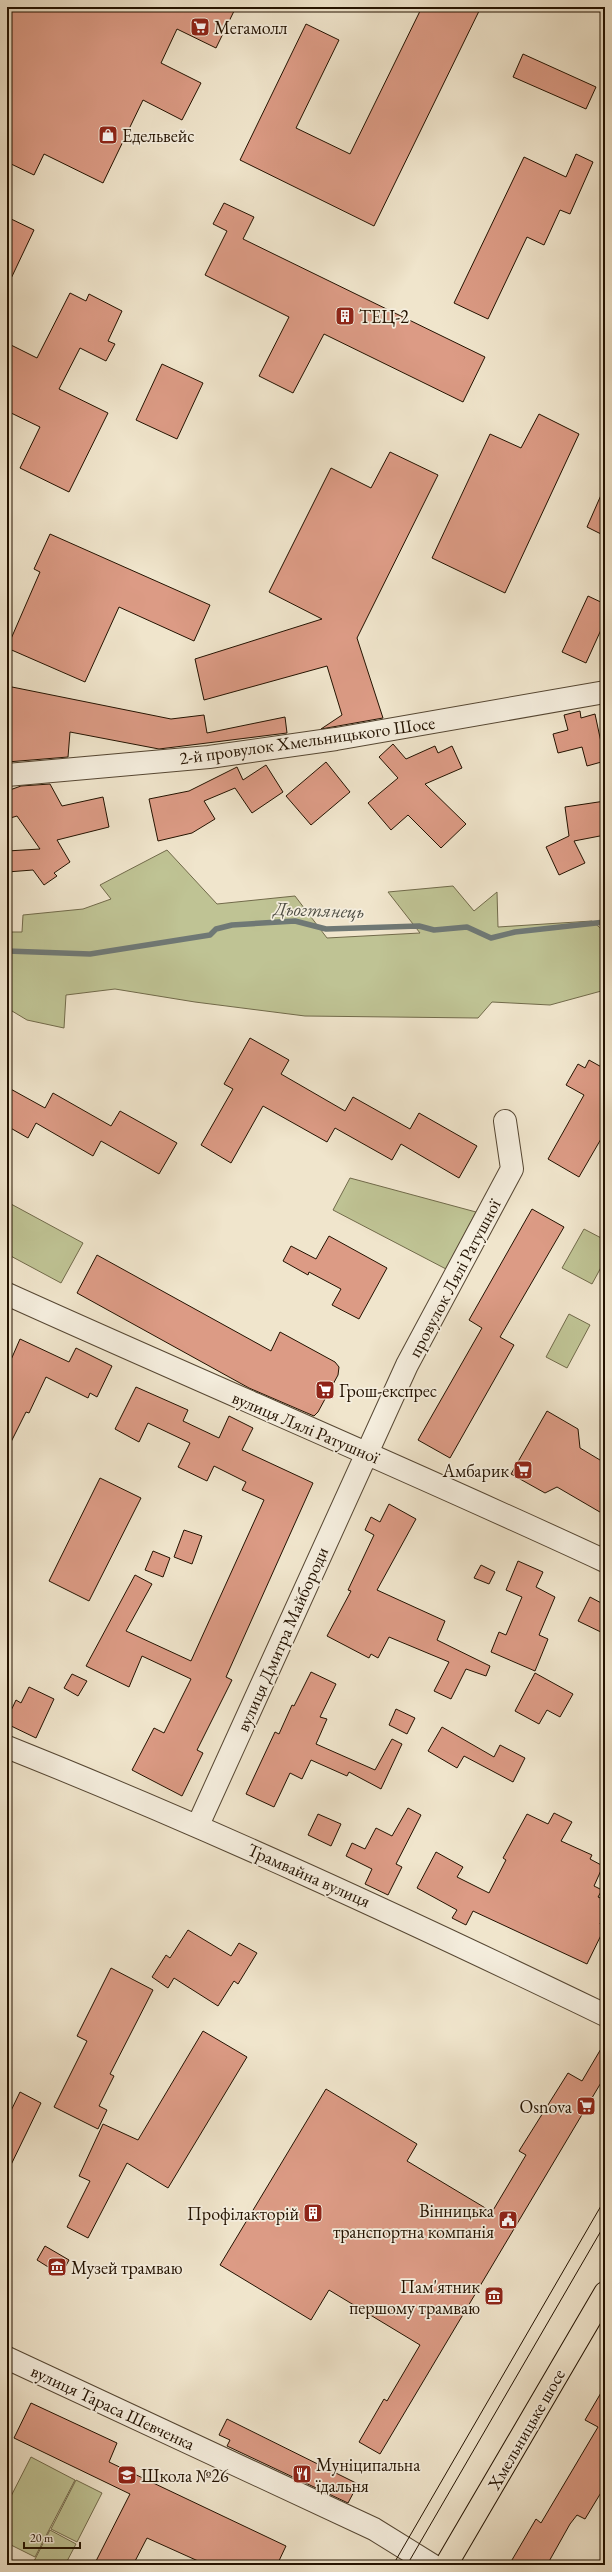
<svg xmlns="http://www.w3.org/2000/svg" width="612" height="2572" font-family="'EB Garamond',serif">
<style>
.green{fill:#bfc394;stroke:#716a4a}
.lines{fill:none;stroke-linecap:round;stroke-linejoin:round}
.stream{stroke:#6f7875;stroke-width:5.5}
.building{fill:#dc9b85;stroke:#231200}
.minor-casing{stroke:#564733;stroke-width:24}
.major-casing{stroke:#231200;stroke-width:24}
.minor{stroke:#f5eede;stroke-width:22}
.major{stroke:#f0e5cc;stroke-width:22}
.tram{stroke:#231200;stroke-width:1}
.labels{text-anchor:middle;dominant-baseline:central;stroke-width:3.5;stroke-linejoin:round;paint-order:stroke}
.poi-label{font-size:18px;fill:#231200;stroke:#f5eede;text-anchor:start}
.street-label{font-size:18px;fill:#231200;stroke:#f5eede}
.water-label{font-size:19px;font-style:italic;fill:#4f4e44;stroke:#f5eede}
</style>
<rect width="100%" height="100%" fill="#f0e5cc"/>
<filter id="stains"><feTurbulence type="fractalNoise" baseFrequency=".005" numOctaves="4"/><feColorMatrix values="0 0 0 0 .2 0 0 0 0 .09 0 0 0 0 .02 0 0 0 .5 -.17"/></filter>
<radialGradient id="worn" r=".72"><stop offset=".6" stop-color="#630" stop-opacity="0"/><stop offset="1" stop-color="#630" stop-opacity=".3"/></radialGradient>
<path class="green" d="M167,850L217,904L295,896L327,938L420,933L388,892L453,886L474,911L497,892L498,927L592,921L605,932V990L550,1005L492,1002L478,1018L305,1016L195,1002L115,989L66,995L64,1028L27,1020L7,1008V932H22L23,915L83,909L111,899L100,885Z
M350,1178L476,1212L446,1269L333,1210Z
M11,1204L83,1243L61,1283L7,1254V1212Z
M584,1229L605,1240V1260L592,1284L562,1268Z
M569,1314L590,1325L567,1368L546,1357Z
M31,2457L75,2480L35,2557L7,2543V2504Z
M76,2480L102,2493L77,2542L51,2529Z
M50,2530L76,2544L65,2565H32Z"/>
<g class="lines">
<path class="stream" d="M7,951L90,954L210,935L216,929L232,925L295,921L326,929L419,926L434,930L467,927L491,938L515,932L605,922"/>
</g>
<path class="building" d="M7,7H236L216,48L177,29L161,63L201,83L182,120L143,100L103,183L44,154L34,175L7,162Z
M422,7H481L374,226L240,160L306,24L339,40L296,128L350,154Z
M523,54L596,87L586,109L513,77Z
M576,154L593,162L570,214L560,210L544,245L527,237L488,319L454,303L524,157L566,177Z
M224,203L254,217L243,239L485,357L463,402L324,334L293,393L259,376L289,317L205,275L227,231L213,224Z
M7,217L34,230L7,287Z
M70,293L86,301L89,294L122,311L108,341L115,344L106,361L80,348L59,389L108,413L69,492L20,468L40,427L7,411V343L37,358Z
M162,364L203,383L177,439L136,420Z
M539,414L579,434L505,593L432,558L490,434L521,448Z
M390,452L438,475L357,638L383,718L321,729L342,715L327,666L204,700L195,659L322,619L269,592L331,468L371,488Z
M605,486V536L587,527Z
M50,534L210,605L194,641L119,607L85,682L7,648L40,572L34,569Z
M588,596L605,604V621L586,663L562,652Z
M7,686L171,719L204,715L207,733L285,717L287,733L159,749L70,732L68,757L7,762Z
M580,711L581,718L595,714L605,761L587,766L582,747L558,753L553,734L568,730L564,715Z
M393,744L406,759L435,746L438,753L452,746L462,768L425,784L466,824L441,848L408,815L391,830L368,803L398,778L379,757Z
M326,762L350,792L311,825L286,796Z
M266,765L283,792L252,813L235,788L204,801L215,819L192,833L158,841L149,799L189,791L237,767L243,780Z
M50,784L62,806L103,797L109,827L57,840L70,862L54,873L57,876L44,885L33,870L7,872V851L40,849L17,816L7,819V791L21,786Z
M605,801V835L574,841L585,863L559,875L546,847L569,836L565,807Z
M250,1038L289,1060L281,1074L345,1111L353,1097L410,1129L419,1113L477,1146L459,1178L401,1144L392,1160L335,1128L327,1142L263,1106L231,1163L201,1145L233,1089L224,1084Z
M589,1060L605,1069V1132L579,1177L548,1159L584,1095L566,1085L578,1064L585,1068Z
M7,1087L45,1108L53,1093L111,1126L120,1111L177,1143L159,1174L101,1141L93,1156L36,1123L28,1138L7,1126Z
M532,1209L564,1227L500,1337L514,1345L450,1458L418,1440L482,1328L469,1320Z
M329,1236L387,1268L359,1319L332,1305L341,1289L309,1272L308,1275L283,1261L291,1246L316,1259Z
M97,1255L271,1351L280,1332L335,1362L339,1367L338,1375L318,1412L314,1416L249,1388L77,1293Z
M20,1339L69,1362L76,1348L112,1366L97,1397L90,1393L88,1398L46,1377L29,1413L26,1412L7,1450V1369Z
M136,1387L188,1410L183,1421L219,1438L229,1416L253,1428L242,1450L313,1483L226,1677L232,1680L197,1750L203,1753L182,1796L132,1770L154,1728L164,1733L191,1679L142,1656L129,1687L86,1666L135,1575L152,1584L126,1631L191,1661L264,1500L242,1490L246,1482L214,1466L207,1481L178,1467L190,1443L148,1423L139,1442L115,1429Z
M547,1411L578,1429L580,1448L605,1463V1515L557,1487L545,1493L511,1474Z
M100,1478L141,1498L89,1601L49,1581Z
M389,1504L416,1519L377,1590L445,1621L437,1640L490,1666L486,1676L466,1669L451,1699L434,1691L449,1662L389,1637L378,1658L371,1654L369,1658L327,1636L351,1591L348,1590L374,1535L365,1530L371,1517L380,1522Z
M184,1530L202,1536L192,1564L174,1557Z
M153,1551L170,1558L163,1577L145,1570Z
M518,1561L543,1572L536,1587L555,1597L539,1635L548,1639L535,1671L491,1652L499,1632L506,1635L522,1597L506,1590Z
M481,1565L495,1572L489,1584L474,1578Z
M590,1597L605,1605V1634L578,1621Z
M311,1672L336,1684L320,1717L327,1719L316,1744L375,1770L392,1739L402,1744L381,1789L349,1772L347,1776L311,1760L302,1779L290,1773L274,1807L246,1794L275,1732L279,1734L292,1705L294,1706Z
M535,1673L573,1694L560,1717L547,1710L539,1724L515,1711Z
M72,1674L87,1681L78,1696L64,1688Z
M29,1687L54,1699L36,1738L7,1724V1719L16,1700L21,1703Z
M396,1709L415,1718L407,1734L389,1725Z
M442,1727L494,1757L500,1745L525,1758L513,1782L464,1756L457,1768L428,1751Z
M408,1808L421,1815L396,1864L402,1867L388,1895L365,1884L372,1869L346,1856L352,1843L365,1849L376,1828L392,1836Z
M554,1813L572,1822L561,1841L592,1855L590,1859L603,1866L594,1886L602,1890L598,1897L605,1900V1913L600,1924L605,1927L587,1964L473,1911L466,1925L452,1918L457,1910L417,1888L436,1852L463,1867L457,1877L489,1893L506,1860L503,1858L527,1814L548,1824Z
M318,1814L341,1824L331,1846L308,1835Z
M188,1930L231,1956L239,1943L257,1953L238,1984L234,1981L218,2006L174,1978L168,1988L152,1977L166,1955L170,1958Z
M111,1968L153,1990L110,2074L114,2076L99,2106L107,2110L98,2129L54,2107L87,2041L77,2036Z
M203,2031L247,2057L168,2188L127,2163L88,2238L67,2227L90,2181L79,2176L103,2124L138,2140Z
M605,2042V2076L380,2454L359,2442L384,2399L387,2401L420,2345L329,2290L311,2320L220,2265L326,2089L417,2144L407,2161L492,2212L526,2155L519,2151L568,2073L582,2081Z
M20,2092L41,2103L7,2173V2119Z
M45,2246L69,2260L61,2275L37,2260Z
M605,2386V2486L585,2519L577,2515L570,2524L547,2565H509L536,2519L541,2523L598,2427L585,2420Z
M31,2403L117,2443L109,2462L286,2546L277,2565H207L147,2538L133,2565H94L130,2494L14,2438Z
M227,2419L358,2484L348,2503L227,2446L230,2440L219,2435Z"/>
<g class="lines">
<defs>
<path id="minor" d="M7,775L209,757L336,739L605,692
M7,1294C206,1384 407,1469 605,1561
M7,1747C210,1828 408,1920 605,2015
M198,1825L407,1365L512,1169L505,1121
M7,2358L374,2529L432,2565"/>
<path id="major" d="M446,2565L605,2293"/>
</defs>
<use href="#minor" class="minor-casing"/>
<use href="#major" class="major-casing"/>
<use href="#minor" class="minor"/>
<use href="#major" class="major"/>
<path class="tram" d="M393,2565L605,2199
M407,2565L605,2224"/>
</g>
<defs>
<symbol id="supermarket-square" viewBox="-11 -11 22 22"><rect x="-9" y="-9" width="18" height="18" rx="4" fill="#8f2418" stroke="#f5eede"/><path d="M-6-5.5h2.5l.6 2H6L4.5 2H-2.5L-4.4-4H-6ZM-1.5 3.2a1.3 1.3 0 1 0 .1 0ZM3 3.2a1.3 1.3 0 1 0 .1 0Z" fill="#fff"/></symbol>
<symbol id="shop-square" viewBox="-11 -11 22 22"><rect x="-9" y="-9" width="18" height="18" rx="4" fill="#8f2418" stroke="#f5eede"/><path d="M-5-2.5h2.3a2.7 3.5 0 0 1 5.4 0H5L5.5 6h-11ZM-1.5-2.5h3a1.5 2.3 0 0 0-3 0Z" fill="#fff"/></symbol>
<symbol id="building-square" viewBox="-11 -11 22 22"><rect x="-9" y="-9" width="18" height="18" rx="4" fill="#8f2418" stroke="#f5eede"/><path d="M-4-6H4V6H1V3H-1V6H-4ZM-2.5-4.3h1.7v1.8h-1.7ZM.8-4.3h1.7v1.8H.8ZM-2.5-1h1.7V.8h-1.7ZM.8-1h1.7V.8H.8Z" fill="#fff"/></symbol>
<symbol id="civic-square" viewBox="-11 -11 22 22"><rect x="-9" y="-9" width="18" height="18" rx="4" fill="#8f2418" stroke="#f5eede"/><path d="M-.6-6.5H3V-4.5H.6V-3L4-1V1h2V6H-6V1h2V-1L-.6-3ZM-1.2 2.5V6h2.4V2.5Z" fill="#fff"/></symbol>
<symbol id="museum-square" viewBox="-11 -11 22 22"><rect x="-9" y="-9" width="18" height="18" rx="4" fill="#8f2418" stroke="#f5eede"/><path d="M0-6L6-3V-2H-6V-3ZM-5-1h2V3h-2ZM-1-1h2V3h-2ZM3-1h2V3H3ZM-6 4H6V6H-6Z" fill="#fff"/></symbol>
<symbol id="restaurant-square" viewBox="-11 -11 22 22"><rect x="-9" y="-9" width="18" height="18" rx="4" fill="#8f2418" stroke="#f5eede"/><path d="M-5-6h1v4h1v-4h1v4h1v-4h1v5L-1.5 .5V6h-2V.5L-5-1ZM5-6V6H3V1.5H1.5Q1.5-4 5-6Z" fill="#fff"/></symbol>
<symbol id="school-square" viewBox="-11 -11 22 22"><rect x="-9" y="-9" width="18" height="18" rx="4" fill="#8f2418" stroke="#f5eede"/><path d="M0-5L7-2L0 1L-7-2ZM-4 1L0 2.5L4 1V4Q0 6-4 4Z" fill="#fff"/></symbol>
</defs>
<g fill-rule="evenodd">
<use href="#supermarket-square" x="189" y="16" width="22" height="22"/>
<use href="#shop-square" x="97" y="124" width="22" height="22"/>
<use href="#building-square" x="334" y="305" width="22" height="22"/>
<use href="#supermarket-square" x="314" y="1379" width="22" height="22"/>
<use href="#supermarket-square" x="512" y="1459" width="22" height="22"/>
<use href="#supermarket-square" x="575" y="2095" width="22" height="22"/>
<use href="#building-square" x="302" y="2202" width="22" height="22"/>
<use href="#civic-square" x="497" y="2209" width="22" height="22"/>
<use href="#museum-square" x="46" y="2256" width="22" height="22"/>
<use href="#museum-square" x="483" y="2285" width="22" height="22"/>
<use href="#restaurant-square" x="291" y="2463" width="22" height="22"/>
<use href="#school-square" x="116" y="2464" width="22" height="22"/>
</g>
<g class="labels">
<g class="poi-label">
<text x="214" y="27">Мегамолл</text>
<text x="122" y="135">Едельвейс</text>
<text x="359" y="316">ТЕЦ-2</text>
<text x="339" y="1390">Грош-експрес</text>
<text x="509" y="1470" text-anchor="end">Амбарик</text>
<text x="572" y="2106" text-anchor="end">Osnova</text>
<text x="494" y="2210" text-anchor="end">Вінницька<tspan x="494" dy="21">транспортна компанія</tspan></text>
<text x="299" y="2213" text-anchor="end">Профілакторій</text>
<text x="71" y="2267">Музей трамваю</text>
<text x="480" y="2286" text-anchor="end">Пам'ятник<tspan x="480" dy="21">першому трамваю</tspan></text>
<text x="316" y="2464">Муніципальна<tspan x="316" dy="21">їдальня</tspan></text>
<text x="141" y="2475">Школа №26</text>
</g>
<g class="street-label">
<text transform="translate(307 740) rotate(-8)">2-й провулок Хмельницького Шосе</text>
<text transform="translate(454 1278) rotate(-62)">провулок Лялі Ратушної</text>
<text transform="translate(306 1427) rotate(23)">вулиця Лялі Ратушної</text>
<text transform="translate(282 1639) rotate(-66)">вулиця Дмитра Майбороди</text>
<text transform="translate(309 1875) rotate(24)">Трамвайна вулиця</text>
<text transform="translate(113 2407) rotate(25)">вулиця Тараса Шевченка</text>
<text transform="translate(526 2429) rotate(-60)">Хмельницьке шосе</text>
</g>
<g class="water-label">
<text transform="translate(319 910) rotate(2)">Дьогтянець</text>
</g>
</g>
<rect width="612" height="2572" fill="none" stroke="#f0e5cc" stroke-width="24"/>
<rect x="8" y="8" width="596" height="2556" fill="none" stroke="#231200" stroke-width="2"/>
<rect x="12" y="12" width="588" height="2548" fill="none" stroke="#231200"/>
<path d="M24 2542v6h56v-6" fill="none" stroke="#231200" stroke-width="2"/>
<text x="30" y="2542" font-size="12" fill="#231200" stroke="#f5eede" stroke-width="3" paint-order="stroke">20 m</text>
<rect width="100%" height="100%" filter="url(#stains)"/>
<rect width="100%" height="100%" fill="url(#worn)"/>
</svg>
